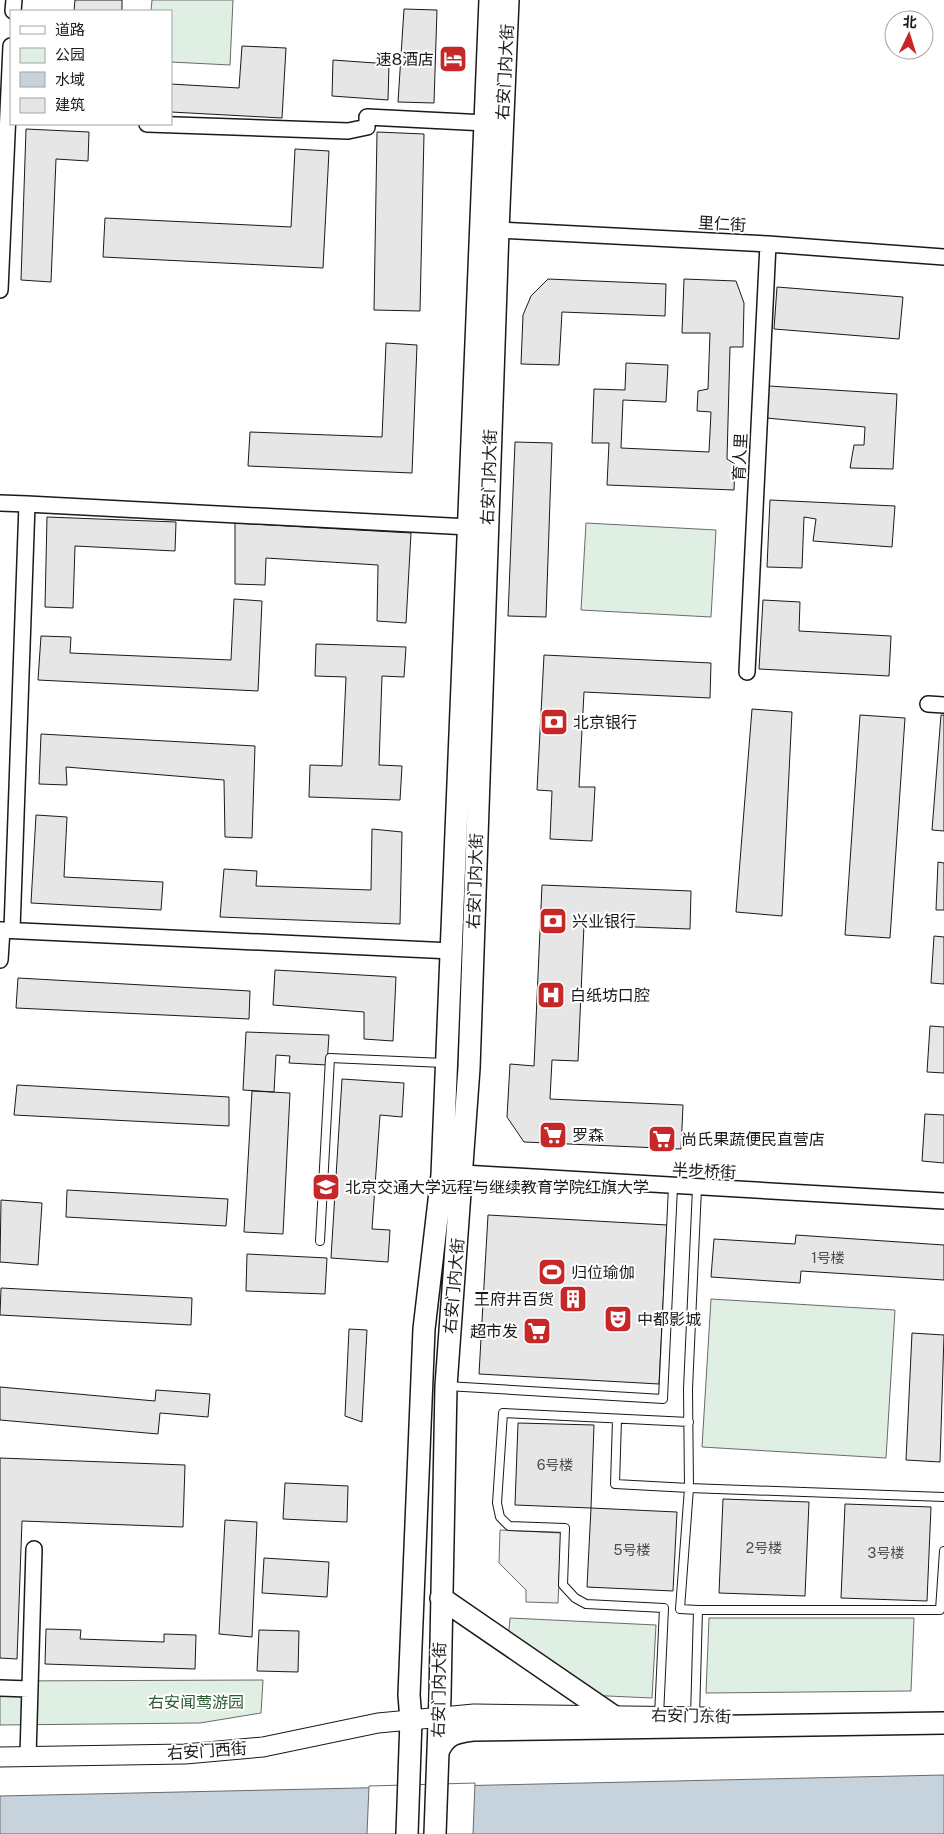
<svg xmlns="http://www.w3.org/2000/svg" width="944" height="1834" font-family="'Public Sans','Noto Sans SC',sans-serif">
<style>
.green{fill:#e0efe3;stroke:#6a6a6a}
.parking{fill:#ededed;stroke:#6a6a6a}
.water{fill:#c6d2dc;stroke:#6a6a6a}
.pier{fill:#fff;stroke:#6a6a6a}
.building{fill:#e6e6e6;stroke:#1a1a1a}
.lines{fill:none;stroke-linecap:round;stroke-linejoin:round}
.service-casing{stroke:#1a1a1a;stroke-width:10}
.minor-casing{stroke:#1a1a1a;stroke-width:18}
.tertiary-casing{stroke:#1a1a1a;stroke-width:21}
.secondary-casing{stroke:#1a1a1a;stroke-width:24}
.service{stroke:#fff;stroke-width:8}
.minor{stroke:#fff;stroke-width:15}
.tertiary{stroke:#fff;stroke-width:19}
.secondary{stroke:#fff;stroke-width:21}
.labels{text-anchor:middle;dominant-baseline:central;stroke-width:4;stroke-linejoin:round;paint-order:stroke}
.number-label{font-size:14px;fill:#4d4d4d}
.poi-label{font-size:16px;fill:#1a1a1a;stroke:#fff;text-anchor:start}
.street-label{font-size:16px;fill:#1a1a1a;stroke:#fff}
.park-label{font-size:16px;fill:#2b5a34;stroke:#fff}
</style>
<rect width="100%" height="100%" fill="#fff"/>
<path class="green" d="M152,0H233L230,65L171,62V11H151Z
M586,523L716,530L711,617L581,610Z
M711,1299L895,1310L886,1458L702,1447Z
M510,1618L656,1625L652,1698L586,1695L508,1641Z
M709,1618H914L911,1691L706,1693Z
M263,1680L261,1713L200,1723L0,1725V1681Z"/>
<path class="parking" d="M500,1530L561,1533L558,1603L526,1602V1590L499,1563Z"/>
<path class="water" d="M944,1775V1834H0V1796Z"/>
<path class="pier" d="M475,1783L473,1834H367L369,1786Z"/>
<path class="building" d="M75,0H122V11H74Z
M404,9L437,10L434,103L398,102Z
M242,46L286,48L282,118L171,112V84L239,88Z
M333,60L389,64L388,100L332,96Z
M26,129L89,132L88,161L56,159L51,282L21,280Z
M377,132L424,134L420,311L374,310Z
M295,149L329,151L323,268L103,257L105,218L291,227Z
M548,279L666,284L665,316L562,312L559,365L521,364L523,315L531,296Z
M684,279L736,281L744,303L743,347H730L727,459L735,464L734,490L607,485L609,443H592L594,389L625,390L626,363L668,365L666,402L623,400L621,448L709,452L711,412L697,411L698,391L708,389L710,333H682Z
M777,287L903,297L899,339L774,329Z
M386,343L417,345L412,473L248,466L250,432L382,437Z
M769,386L897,394L893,469L850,468L854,445H864L865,427L766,418Z
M515,442L552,443L546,617L508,616Z
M770,500L895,506L892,547L813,541L816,519L804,517L802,568L767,567Z
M47,517L176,522L175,551L75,546L73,608L45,607Z
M235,523L411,533L406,623L377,621L378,565L266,558L265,585L235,584Z
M234,599L262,601L258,691L38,680L41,636L71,637L70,653L231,660Z
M763,600L800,602L799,631L891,636L889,676L759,669Z
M316,644L406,647L404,677L382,676L379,765L402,766L400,800L309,797L310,765L342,766L346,677L315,676Z
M544,655L711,663L710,698L584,692L579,787H595L592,841L550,839L552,791L537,790Z
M752,709L792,712L782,916L736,912Z
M860,715L905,718L890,938L845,935Z
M941,715H944V831L932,830Z
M41,734L255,746L252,838L225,837L224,780L66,767L67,785L39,784Z
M36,815L67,817L64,877L163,882L161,910L31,903Z
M372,829L402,832L400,924L220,917L224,869L257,871L256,886L371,890Z
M938,862L944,863V910H936Z
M542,885L691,891L690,929L584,925L578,1061L552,1060L550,1099L683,1105L681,1149L524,1142L507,1117L510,1064L534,1066Z
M934,936L944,937V984L931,983Z
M275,970L396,977L393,1041L364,1039V1012L273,1005Z
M18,978L250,991L249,1019L16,1008Z
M930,1026L944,1027V1073L927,1072Z
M246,1032L329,1035L327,1065L289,1063L290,1056L276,1055L274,1092L243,1090Z
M342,1079L404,1083L402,1117L380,1115L372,1229L390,1230L388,1262L331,1258Z
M17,1085L229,1097V1126L14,1115Z
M252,1091L290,1093L283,1234L244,1232Z
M925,1114L944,1115V1163L922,1161Z
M67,1190L228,1199L226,1226L66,1217Z
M1,1200L42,1203L38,1265L0,1262Z
M488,1215L667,1225L659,1384L479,1374Z
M796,1235L944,1245V1280L801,1271L800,1283L711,1277L714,1239L795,1244Z
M247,1254L327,1258L325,1294L246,1291Z
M1,1288L192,1298L191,1325L0,1315Z
M349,1329L367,1330L362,1422L345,1416Z
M912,1333L944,1335L940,1462L906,1460Z
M0,1387L155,1401L156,1390L210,1394L208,1417L160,1413L158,1434L0,1420Z
M518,1423L594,1425L591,1508L515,1505Z
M0,1458L185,1465L183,1527L22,1521L17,1659L0,1658Z
M285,1483L348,1486L347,1522L283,1519Z
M723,1499L809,1502L805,1596L719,1593Z
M845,1504L931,1507L927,1601L841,1598Z
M591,1508L677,1512L673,1591L587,1587Z
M225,1520L257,1522L252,1637L219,1634Z
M264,1558L329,1562L327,1597L262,1593Z
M46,1629L81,1630L80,1639L164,1642V1634L196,1635L195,1669L45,1664Z
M259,1630L299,1631L298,1672L257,1671Z"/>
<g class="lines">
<defs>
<path id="service" d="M697,1188L688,1389L689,1488L944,1497
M320,1241L330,1058L444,1063
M447,1386L663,1399L673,1187
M617,1419L615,1484L689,1488L680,1609L698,1610
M659,1716L664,1608L586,1604L575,1598L563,1585L565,1528L509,1526L500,1517L497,1503L503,1413L689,1422
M695,1717L698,1610H940L944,1551"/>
<path id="minor" d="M13,11L14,0
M147,124L348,131L367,127V117L486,123
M498,230L768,244L944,257
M0,290L11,46
M0,503L27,504L12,930
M27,504L469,527
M747,672L768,244
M928,704L944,705
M0,930L452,951
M0,960L2,930
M463,1173L944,1201
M0,1688L29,1689
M28,1756L34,1549"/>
<path id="tertiary" d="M0,1757L185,1754L263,1747L378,1723L474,1714L705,1717"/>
<path id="secondary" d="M441,1598L613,1716
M438,1752C445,1735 455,1732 473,1730L944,1723
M407,1834L411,1720L409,1695L424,1329L442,1175L490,0
M435,1834L440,1696L446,1386L469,1068L498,230L508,0"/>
</defs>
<use href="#service" class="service-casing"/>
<use href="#minor" class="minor-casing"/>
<use href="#tertiary" class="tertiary-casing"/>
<use href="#secondary" class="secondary-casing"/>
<use href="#service" class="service"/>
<use href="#minor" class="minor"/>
<use href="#tertiary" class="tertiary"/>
<use href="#secondary" class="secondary"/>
</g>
<defs>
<symbol id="hotel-square" viewBox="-11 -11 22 22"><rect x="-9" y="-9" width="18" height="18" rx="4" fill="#c62828" stroke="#fff"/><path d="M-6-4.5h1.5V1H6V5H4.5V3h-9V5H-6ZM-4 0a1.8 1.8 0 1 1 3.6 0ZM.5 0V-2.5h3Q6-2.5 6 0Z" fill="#fff"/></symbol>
<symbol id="bank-square" viewBox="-11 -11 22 22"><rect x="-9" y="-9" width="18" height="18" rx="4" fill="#c62828" stroke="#fff"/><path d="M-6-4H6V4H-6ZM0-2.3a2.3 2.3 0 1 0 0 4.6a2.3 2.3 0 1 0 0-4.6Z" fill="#fff"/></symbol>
<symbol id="hospital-square" viewBox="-11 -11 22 22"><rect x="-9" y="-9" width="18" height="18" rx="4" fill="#c62828" stroke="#fff"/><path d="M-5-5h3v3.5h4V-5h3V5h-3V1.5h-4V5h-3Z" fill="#fff"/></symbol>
<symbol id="supermarket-square" viewBox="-11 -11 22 22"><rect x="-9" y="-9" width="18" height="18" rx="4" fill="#c62828" stroke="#fff"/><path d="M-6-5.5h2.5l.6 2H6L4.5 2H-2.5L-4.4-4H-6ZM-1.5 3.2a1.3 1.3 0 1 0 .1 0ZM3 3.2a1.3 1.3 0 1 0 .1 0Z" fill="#fff"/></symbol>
<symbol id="university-square" viewBox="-11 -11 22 22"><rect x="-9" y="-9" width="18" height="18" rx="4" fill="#c62828" stroke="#fff"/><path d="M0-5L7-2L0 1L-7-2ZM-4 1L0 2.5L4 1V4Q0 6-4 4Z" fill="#fff"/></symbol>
<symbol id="stadium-square" viewBox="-11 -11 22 22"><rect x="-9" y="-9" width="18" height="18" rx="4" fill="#c62828" stroke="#fff"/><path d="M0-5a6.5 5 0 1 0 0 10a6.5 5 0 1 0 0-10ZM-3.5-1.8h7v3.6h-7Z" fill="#fff"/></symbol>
<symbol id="building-square" viewBox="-11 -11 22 22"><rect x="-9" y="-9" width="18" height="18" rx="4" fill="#c62828" stroke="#fff"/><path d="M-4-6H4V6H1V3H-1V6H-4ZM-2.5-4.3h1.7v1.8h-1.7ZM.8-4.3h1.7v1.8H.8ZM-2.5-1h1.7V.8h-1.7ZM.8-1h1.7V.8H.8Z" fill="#fff"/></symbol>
<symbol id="theatre-square" viewBox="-11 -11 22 22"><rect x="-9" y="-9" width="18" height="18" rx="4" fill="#c62828" stroke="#fff"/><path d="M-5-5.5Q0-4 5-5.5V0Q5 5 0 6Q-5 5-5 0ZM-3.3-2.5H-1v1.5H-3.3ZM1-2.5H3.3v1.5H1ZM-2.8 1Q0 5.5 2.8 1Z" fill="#fff"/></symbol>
</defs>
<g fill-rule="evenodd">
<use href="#hotel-square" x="437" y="43" width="32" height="32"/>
<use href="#bank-square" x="538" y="706" width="32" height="32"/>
<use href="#bank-square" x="537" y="905" width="32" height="32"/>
<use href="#hospital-square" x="535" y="979" width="32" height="32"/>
<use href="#supermarket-square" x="537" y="1119" width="32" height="32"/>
<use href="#supermarket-square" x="646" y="1123" width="32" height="32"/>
<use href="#university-square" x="310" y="1171" width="32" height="32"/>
<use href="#stadium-square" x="536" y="1256" width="32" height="32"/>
<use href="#building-square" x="557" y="1283" width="32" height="32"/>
<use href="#theatre-square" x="602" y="1303" width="32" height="32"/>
<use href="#supermarket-square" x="521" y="1315" width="32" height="32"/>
</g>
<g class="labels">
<g class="number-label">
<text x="828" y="1258">1号楼</text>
<text x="555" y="1465">6号楼</text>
<text x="764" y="1548">2号楼</text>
<text x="632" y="1550">5号楼</text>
<text x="886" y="1553">3号楼</text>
</g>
<g class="poi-label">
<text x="434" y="59" text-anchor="end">速8酒店</text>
<text x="573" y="722">北京银行</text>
<text x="572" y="921">兴业银行</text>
<text x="570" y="995">白纸坊口腔</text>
<text x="572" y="1135">罗森</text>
<text x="681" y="1139">尚氏果蔬便民直营店</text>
<text x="345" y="1187">北京交通大学远程与继续教育学院红旗大学</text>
<text x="571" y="1272">归位瑜伽</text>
<text x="554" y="1299" text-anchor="end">王府井百货</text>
<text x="637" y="1319">中都影城</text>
<text x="518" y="1331" text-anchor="end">超市发</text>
</g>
<g class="street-label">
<text transform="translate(505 72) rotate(-87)">右安门内大街</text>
<text transform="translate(722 224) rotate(3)">里仁街</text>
<text transform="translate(740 457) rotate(-87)">育人里</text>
<text transform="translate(489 477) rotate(-88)">右安门内大街</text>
<text transform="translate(475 881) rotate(-88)">右安门内大街</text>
<text transform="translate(704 1171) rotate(3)">半步桥街</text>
<text transform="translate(454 1286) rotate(-85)">右安门内大街</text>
<text transform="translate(439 1690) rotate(-89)">右安门内大街</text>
<text transform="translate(691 1716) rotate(1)">右安门东街</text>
<text transform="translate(207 1751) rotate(-4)">右安门西街</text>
</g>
<g class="park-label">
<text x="196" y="1702">右安闻莺游园</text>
</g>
</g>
<rect x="10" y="10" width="162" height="115" fill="#ffffff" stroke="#a3a3a3"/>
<rect x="20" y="26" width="25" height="8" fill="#ffffff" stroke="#a3a3a3"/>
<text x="55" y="35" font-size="15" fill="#1a1a1a">道路</text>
<rect x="20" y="48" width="25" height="15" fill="#e0efe3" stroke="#a3a3a3"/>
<text x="55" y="60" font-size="15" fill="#1a1a1a">公园</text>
<rect x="20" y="72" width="25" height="15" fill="#c6d2dc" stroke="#a3a3a3"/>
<text x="55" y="85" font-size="15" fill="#1a1a1a">水域</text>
<rect x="20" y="98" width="25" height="15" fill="#e6e6e6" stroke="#a3a3a3"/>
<text x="55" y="110" font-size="15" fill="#1a1a1a">建筑</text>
<g transform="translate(909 35) rotate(4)"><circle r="24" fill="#ffffff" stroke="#a3a3a3"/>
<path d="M0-4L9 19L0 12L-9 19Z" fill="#c62828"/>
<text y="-8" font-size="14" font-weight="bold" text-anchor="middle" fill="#1a1a1a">北</text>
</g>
</svg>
